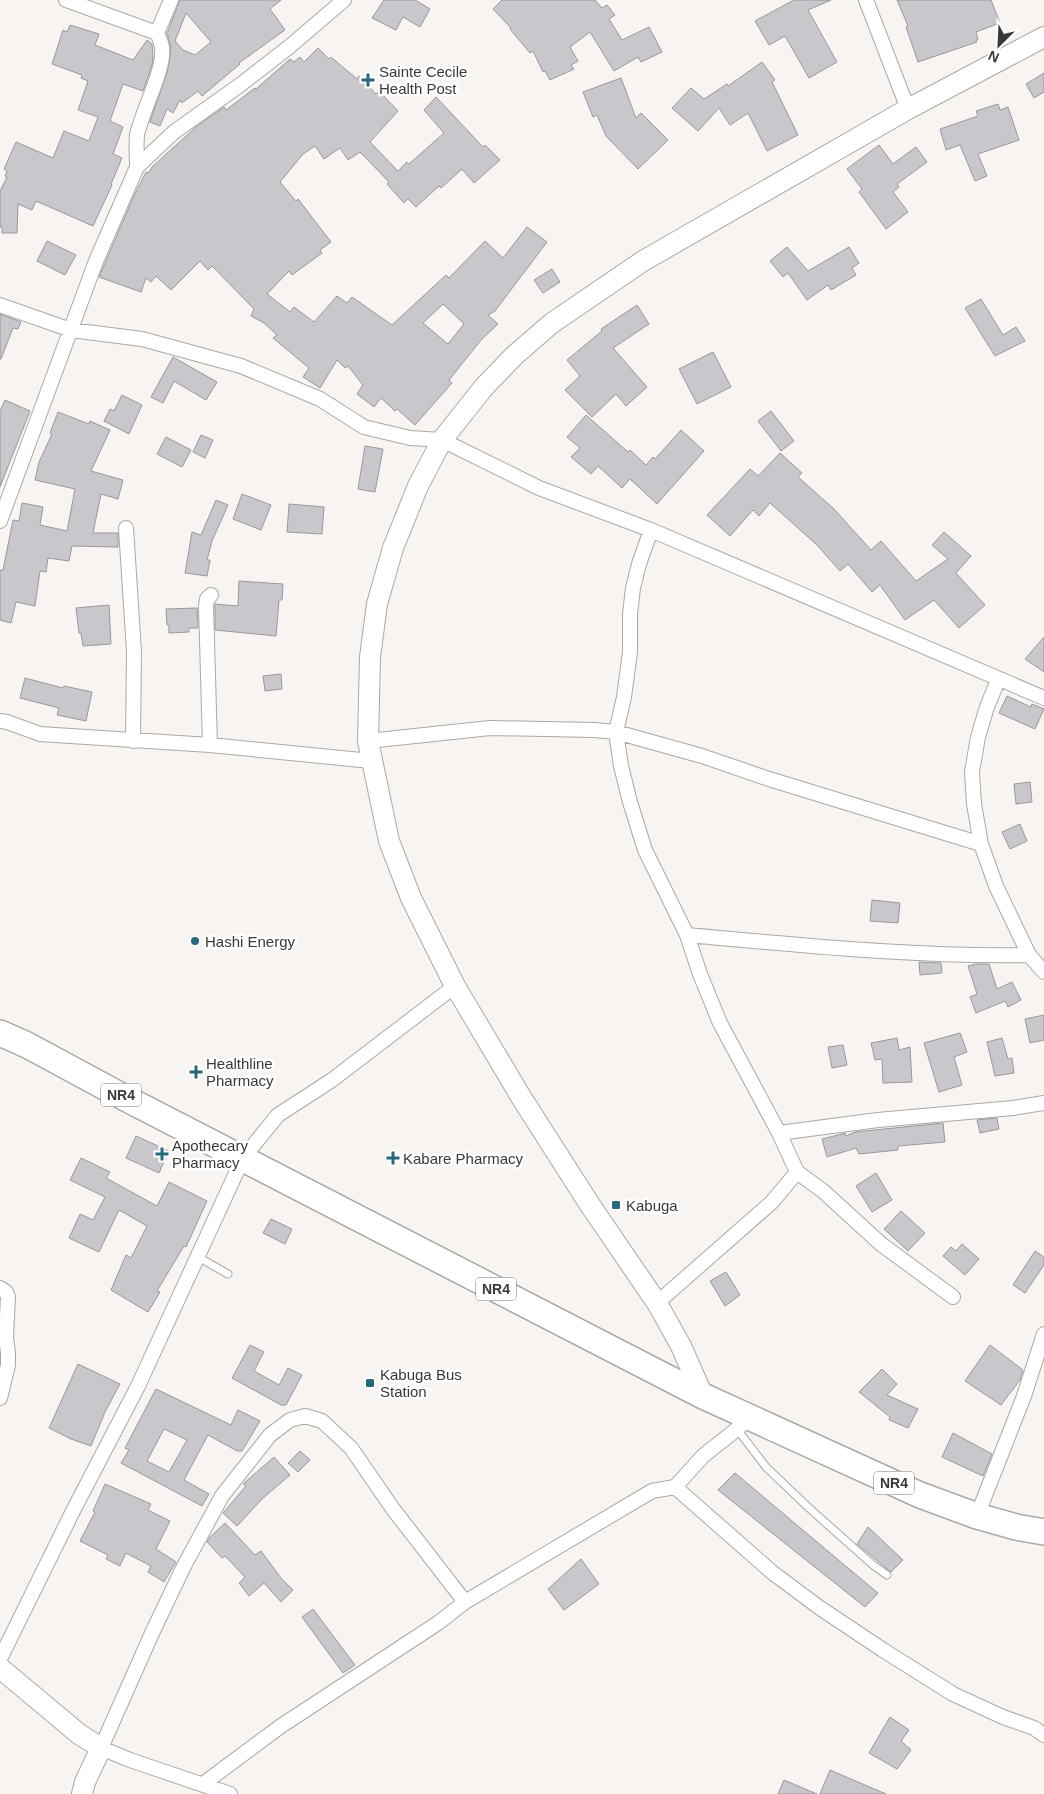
<svg xmlns="http://www.w3.org/2000/svg" width="1044" height="1794" font-family="Arial,sans-serif">
<style>
.building{fill:#c9c7cb;stroke:#9a989c;fill-rule:evenodd}
.lines{fill:none;stroke-linecap:round;stroke-linejoin:round}
.lane-casing{stroke:#aba9a5;stroke-width:9}
.street-casing{stroke:#aba9a5;stroke-width:16}
.secondary-casing{stroke:#aba9a5;stroke-width:22}
.highway-casing{stroke:#aba9a5;stroke-width:28}
.lane{stroke:#fff;stroke-width:7}
.street{stroke:#fff;stroke-width:14}
.secondary{stroke:#fff;stroke-width:20}
.highway{stroke:#fff;stroke-width:25}
.poi-dot{fill:#26697b;stroke:#fff;stroke-width:2}
.labels{text-anchor:middle;dominant-baseline:central;stroke-width:5;stroke-linejoin:round;paint-order:stroke}
.shield{fill:#fff;stroke:#757473;stroke-width:1}
.shield-label{font-size:14px;font-weight:bold;fill:#3a3937}
.poi-label{font-size:15px;fill:#3a3937;stroke:#fff;text-anchor:start}
</style>
<rect width="100%" height="100%" fill="#f7f4f1"/>
<path class="building" d="M180,0H281L270,9L285,30L239,63L240,64L202,96L198,91L182,103L180,100L173,113L167,109L160,126L150,122L168,69L171,47L167,33ZM186,13L211,42L195,55L183,50L175,41Z
M384,0H415L430,9L420,27L403,17L396,30L372,18Z
M502,0H595L602,8L607,5L615,15L609,19L622,40L649,27L662,52L641,62L638,57L614,71L590,32L570,47L578,61L571,65L574,69L550,80L545,71L543,72L533,51L530,53L510,29L511,28L493,9Z
M794,0H831L808,10L837,62L809,78L785,36L769,45L755,21Z
M897,0H991L1000,23L976,32L978,39L976,40L977,42L918,62L906,27L908,26Z
M70,25L99,34L95,45L133,60L147,40L152,44L153,56L152,65L143,91L123,84L110,121L123,127L113,154L122,158L111,184L112,185L93,226L36,201L32,210L18,204L17,233H2V227H0V191L7,177L5,176L7,171L4,169L16,142L53,158L64,131L89,141L98,117L78,110L88,81L81,78L82,75L52,64L63,30L67,32Z
M318,48L329,59L331,57L357,79L359,76L376,94L379,91L398,111L370,142L398,171L407,162L409,164L444,133L424,110L436,97L483,147L485,145L500,160L474,183L462,169L441,188L439,186L416,207L408,199L404,203L387,184L389,182L360,152L348,160L340,148L324,159L315,146L303,154L280,182L296,201L298,199L331,242L320,250L322,253L292,275L289,271L267,294L290,312L294,307L314,322L337,296L347,303L352,297L392,325L446,275L449,278L485,241L503,258L527,227L547,242L495,311L488,315L498,324L481,340L449,380L452,383L415,425L397,409L395,411L381,398L374,407L357,394L363,385L348,366L345,368L337,360L320,388L303,377L309,368L273,338L277,335L264,323L251,316L254,309L212,266L208,270L200,261L171,290L156,276L151,282L146,278L141,292L99,277L133,198L146,172L148,173L153,166L196,127L224,107L226,110L255,88L256,89L290,59L294,62L300,57L304,62ZM443,304L464,324L448,344L423,323Z
M762,62L775,80L772,82L798,135L767,151L748,113L730,125L719,108L698,131L672,108L691,88L704,99L727,84L728,86Z
M1044,73V92L1034,98L1026,84Z
M621,78L636,118L641,113L668,140L638,169L606,136L597,115L593,117L583,92Z
M998,104L1000,110L1008,107L1019,140L978,154L987,176L975,181L960,145L946,150L940,129L978,116L976,111Z
M879,145L893,164L916,147L927,162L897,184L899,187L893,192L908,212L886,229L859,192L862,189L847,169Z
M47,241L76,255L65,275L37,261Z
M787,247L808,271L849,247L859,263L852,268L856,275L831,290L828,285L807,300L788,273L783,277L770,261Z
M552,269L560,282L543,293L534,280Z
M981,299L1003,335L1016,327L1025,341L995,356L965,308Z
M637,305L649,324L613,348L647,387L626,406L616,394L592,417L565,390L580,376L567,360L602,331L601,329Z
M0,314L21,322L18,329L13,328L1,359H0Z
M713,352L731,387L697,404L679,369Z
M173,357L217,382L206,400L174,381L163,403L151,397Z
M122,395L142,405L129,434L104,421L110,409L114,411Z
M5,400L30,411L0,487V411Z
M771,411L794,441L781,451L758,421Z
M58,412L89,424L90,421L110,430L91,471L123,480L118,499L101,494L93,533H118V547L72,546L69,561L48,558L46,572L40,571L35,606L16,602L11,623L0,620V570H3L13,520L19,521L22,503L43,507L40,525L67,531L75,489L35,480L39,462L52,434L50,433Z
M586,415L628,452L630,450L646,465L653,457L655,459L681,430L704,451L657,504L630,479L622,488L598,466L591,474L571,457L580,448L567,437Z
M201,435L213,440L205,458L193,452Z
M166,437L191,450L182,467L157,454Z
M365,446L383,449L375,492L358,489Z
M780,453L802,473L798,477L834,509L871,550L881,541L916,581L948,559L932,545L944,532L971,556L956,573L985,605L959,628L934,600L905,620L880,585L872,592L848,564L840,571L817,545L770,503L759,516L753,510L730,536L707,515L750,469L758,476Z
M242,494L271,505L261,530L233,519Z
M216,500L228,505L212,541L207,560H210L207,576L185,573L192,532L201,535Z
M289,504L324,507L322,534L287,532Z
M239,581L283,584L282,600H279L276,636L215,630V604L238,606Z
M109,605L111,644L83,646L81,633H79L76,608Z
M197,608L198,628H189V632L169,633V625H167L166,609Z
M1044,637V672L1025,659Z
M281,674L282,689L265,691L263,676Z
M25,678L63,688L64,686L92,692L86,721L57,715L59,708L20,698Z
M1007,696L1031,707L1032,704L1044,709L1035,729L999,713Z
M1030,782L1032,802L1016,804L1014,784Z
M1020,824L1027,841L1010,849L1002,832Z
M872,900L900,903L898,923L870,921Z
M919,962L941,963L942,973L920,975Z
M976,964H989L997,989L1012,982L1021,1000L1008,1007L1005,1001L976,1013L970,997L977,994L968,966Z
M1044,1015V1040L1030,1043L1025,1019Z
M960,1033L967,1052L954,1057L962,1085L939,1092L924,1043Z
M897,1038L899,1050L910,1047L912,1082L883,1083L882,1059L875,1060L871,1043Z
M1002,1038L1008,1059L1012,1058L1014,1073L995,1076L987,1042Z
M843,1045L847,1065L832,1068L828,1047Z
M997,1118L999,1129L980,1133L977,1120Z
M943,1123L945,1142L898,1146V1150L859,1154L856,1148L827,1157L822,1139L842,1134L845,1133L846,1136L855,1132Z
M136,1136L169,1151L159,1173L126,1158Z
M81,1158L110,1172L106,1178L157,1206L169,1182L207,1201L186,1247L184,1246L157,1291L160,1292L148,1312L111,1290L126,1255L131,1258L147,1226L119,1210L99,1252L69,1238L80,1214L93,1220L105,1197L70,1180Z
M876,1173L892,1200L872,1212L856,1186Z
M901,1211L925,1233L908,1251L884,1229Z
M271,1219L292,1229L285,1244L263,1233Z
M962,1244L979,1259L965,1275L943,1256L951,1247L956,1251Z
M1035,1251L1044,1257V1265L1025,1293L1013,1285Z
M726,1272L740,1295L725,1306L710,1281Z
M250,1345L264,1352L254,1371L279,1385L288,1368L302,1375L286,1405H281L232,1378Z
M990,1345L1023,1370L1020,1380L1001,1405L965,1381Z
M78,1364L120,1384L105,1412L91,1446L71,1439L49,1428Z
M882,1369L897,1384L887,1395L918,1409L908,1428L889,1420L890,1417L859,1392Z
M156,1389L231,1425L238,1410L260,1421L242,1451H237L208,1435L184,1480L209,1494L202,1506L121,1463L129,1450L125,1448ZM164,1429L187,1440L169,1472L147,1461Z
M953,1433L992,1454L983,1476L942,1457Z
M300,1451L310,1460L298,1472L288,1463Z
M274,1457L290,1475L262,1499L237,1526L223,1513L246,1486L243,1484Z
M735,1473L848,1568L878,1593L865,1607L718,1490Z
M105,1484L151,1504L148,1510L170,1521L156,1549L176,1562L164,1582L148,1572L151,1566L126,1553L120,1566L106,1559L108,1555L80,1541L95,1512L93,1511Z
M225,1523L255,1555L261,1551L281,1578L293,1590L281,1602L264,1583L249,1596L239,1583L245,1577L225,1556L222,1558L207,1542L210,1537Z
M868,1527L903,1560L891,1572L857,1544Z
M581,1559L599,1584L564,1610L548,1589Z
M313,1609L355,1665L343,1673L302,1617Z
M890,1717L909,1730L901,1741L911,1750L897,1769L869,1753Z
M830,1770L886,1794H820Z
M784,1780L817,1794H778Z"/>
<g class="lines">
<defs>
<path id="lane" d="M198,1257L228,1274
M737,1429L766,1467L809,1508L873,1565L887,1575"/>
<path id="street" d="M66,0L157,33L171,0
M866,0L908,109
M137,167C137,156 136,145 137,135C142,111 165,69 162,48C162,43 159,38 157,33
M0,305L71,330L142,339L241,366L320,399L364,427L410,438L442,440L539,488L651,530L1044,698
M0,521L96,261L137,167L174,132L240,85L289,47L344,0
M126,528L134,652L133,741
M651,530L639,564L633,588L630,614V652L624,697L616,732L621,766L630,802L645,850L687,935L700,974L720,1023L779,1133L878,1120L1013,1108L1044,1103
M998,680L987,707L978,737L972,772L974,804L981,844L996,886L1029,955L1044,972
M0,721L7,722L40,734L210,745L371,761
M368,741L490,728L594,730L616,732L702,756L769,779L981,844
M210,745L206,606L207,599L211,595
M687,935C801,945 914,957 1029,955
M797,1172L823,1191L881,1244L953,1297
M0,1288L6,1292L8,1297L6,1337L8,1353V1365L0,1398
M657,1303L772,1202L797,1172L779,1133
M675,1487L773,1573L820,1608L883,1650L953,1694L1003,1717L1034,1728L1044,1735
M977,1516L1024,1396L1044,1334
M0,1659L73,1511L138,1386L243,1158L278,1115L332,1080L455,986
M203,1784L281,1726L438,1623L465,1602L652,1491L675,1487L703,1456L737,1429L750,1417
M230,1794L130,1760L101,1748L153,1631L184,1566L222,1496L270,1435L290,1420L305,1416L322,1421L351,1448L393,1509L465,1602"/>
<path id="secondary" d="M703,1396L681,1346L657,1303L590,1205L521,1097L455,986L411,898L389,841L368,741L370,657L377,604L393,548L418,486L442,440L484,387L515,355L552,323L643,261L908,109L1044,37
M0,1668L79,1734L101,1748L85,1782L82,1794"/>
<path id="highway" d="M0,1033L27,1045L129,1100L703,1396L920,1495L977,1516L1016,1527L1044,1532"/>
</defs>
<use href="#lane" class="lane-casing"/>
<use href="#street" class="street-casing"/>
<use href="#secondary" class="secondary-casing"/>
<use href="#highway" class="highway-casing"/>
<use href="#lane" class="lane"/>
<use href="#street" class="street"/>
<use href="#secondary" class="secondary"/>
<use href="#highway" class="highway"/>
</g>
<g class="poi-dot">
<path d="M365.5 72.5h5v5h5v5h-5v5h-5v-5h-5v-5h5z"/>
<circle cx="195" cy="941" r="5"/>
<path d="M193.5 1064.5h5v5h5v5h-5v5h-5v-5h-5v-5h5z"/>
<path d="M159.5 1146.5h5v5h5v5h-5v5h-5v-5h-5v-5h5z"/>
<path d="M390.5 1150.5h5v5h5v5h-5v5h-5v-5h-5v-5h5z"/>
<rect x="611" y="1200" width="10" height="10" rx="2.5"/>
<rect x="365" y="1378" width="10" height="10" rx="2.5"/>
</g>
<g class="labels">
<g class="shield">
<rect x="101" y="1083.5" width="40" height="23" rx="4"/>
<rect x="476" y="1277.5" width="40" height="23" rx="4"/>
<rect x="874" y="1471.5" width="40" height="23" rx="4"/>
</g>
<g class="shield-label">
<text x="121" y="1095">NR4</text>
<text x="496" y="1289">NR4</text>
<text x="894" y="1483">NR4</text>
</g>
<g class="poi-label">
<text x="379" y="71">Sainte Cecile<tspan x="379" dy="17">Health Post</tspan></text>
<text x="205" y="941">Hashi Energy</text>
<text x="206" y="1063">Healthline<tspan x="206" dy="17">Pharmacy</tspan></text>
<text x="172" y="1145">Apothecary<tspan x="172" dy="17">Pharmacy</tspan></text>
<text x="403" y="1158">Kabare Pharmacy</text>
<text x="626" y="1205">Kabuga</text>
<text x="380" y="1374">Kabuga Bus<tspan x="380" dy="17">Station</tspan></text>
</g>
</g>
<g transform="translate(999 45) rotate(204)" stroke="#ffffff" stroke-width="4" paint-order="stroke">
<path d="M0-4L9 19L0 12L-9 19Z" fill="#3a3937"/>
<text y="-8" font-size="14" font-weight="bold" text-anchor="middle" fill="#3a3937">N</text>
</g>
</svg>
